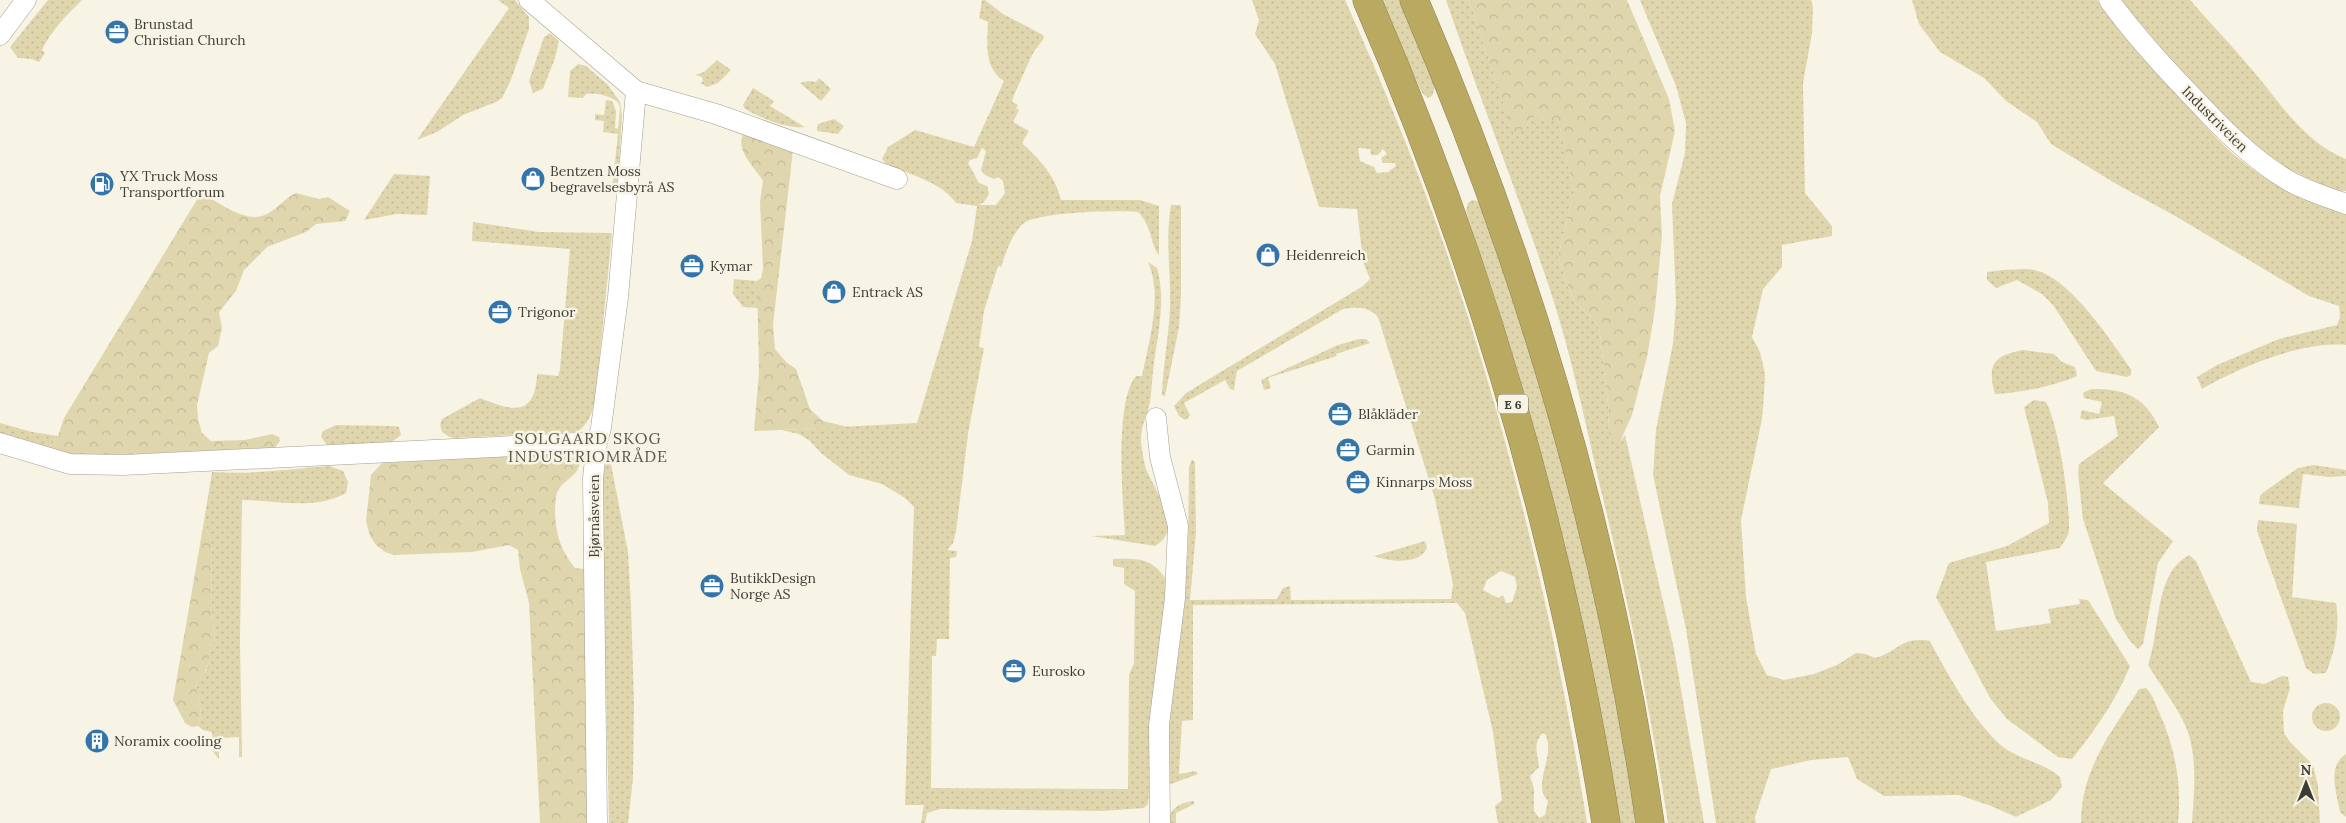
<svg xmlns="http://www.w3.org/2000/svg" width="2346" height="823" font-family="Lora,serif">
<style>
.grass{fill:url(#grass-dots);fill-rule:evenodd}
.forest{fill:url(#forest-crowns)}
.lines{fill:none;stroke-linecap:round;stroke-linejoin:round}
.minor-casing{stroke:#a29f91;stroke-width:21}
.highway-casing{stroke:#8f8352;stroke-width:29}
.minor{stroke:#fff;stroke-width:20}
.highway{stroke:#baa961;stroke-width:28}
.labels{text-anchor:middle;dominant-baseline:central;stroke-width:5;stroke-linejoin:round;paint-order:stroke}
.shield{fill:#f7f4e5;stroke:#76736a;stroke-width:1}
.shield-label{font-size:12px;font-weight:bold;fill:#3e3c36}
.poi-label{font-size:14px;fill:#3e3c36;stroke:#f7f4e5;text-anchor:start}
.street-label{font-size:14px;fill:#3e3c36;stroke:#f7f4e5}
.quarter-label{font-size:16px;letter-spacing:1px;fill:#5a574a;stroke:#f7f4e5}
</style>
<defs>
<pattern id="grass-dots" width="8" height="8" patternUnits="userSpaceOnUse" patternTransform="scale(1.25)"><rect width="8" height="8" fill="#e0d6ae"/><path d="M2 2h.1M6 6h.1" fill="none" stroke="#c1b996" stroke-width="1.8" stroke-linecap="round"/></pattern>
<pattern id="forest-crowns" width="20" height="18" patternUnits="userSpaceOnUse" patternTransform="scale(1.25)"><rect width="20" height="18" fill="#e0d6ae"/><path d="M2 6a3 3 0 1 1 6 0M12 15a3 3 0 1 1 6 0" fill="none" stroke="#c1b996"/></pattern>
</defs>
<rect width="100%" height="100%" fill="#f7f4e5"/>
<path class="grass" d="M48,0H82C66,16 52,29 42,50L45,53L39,62L32,59L18,58L10,47Z
M498,0H515L529,17V29L510,82L502,98L496,102L463,115L437,132L417,140L509,8Z
M982,0H985L1003,14L1043,35L1044,38L1033,53L1014,95L1012,102L1018,105L1016,108L1019,110L1013,122L1029,131L1022,143C1040,160 1055,175 1061,200H1140L1159,206V255C1150,245 1153,227 1138,212C1118,210 1039,212 1024,223C1012,233 1006,252 1001,267L998,266L984,311L979,347L984,348L968,434L956,532L953,543L947,550L957,551L956,557L950,558L949,639H937L936,656H932L931,788L1128,789L1129,675L1134,663L1135,591L1124,584V568L1113,566V559C1139,558 1153,558 1167,581L1148,804L1144,808L1103,811L940,809L927,813L925,823H921L924,805H905L914,507L905,498L882,484L849,475L821,453L810,441L799,434L781,430L917,423L972,241L977,206L956,203C942,182 908,174 886,164L882,159L888,147L915,130L974,147L1004,81C984,68 987,44 988,22L979,18ZM982,148L986,151L981,170L985,175L994,179L998,177L1003,181L1005,193L996,205H979L984,202L989,194L987,186L979,183L968,163L970,160L977,158Z
M1252,0H1345C1381,80 1415,162 1444,245C1509,432 1556,627 1587,823H1498L1495,806L1502,800L1493,732L1465,613L1457,603L1193,605V720L1182,721L1179,774L1196,771L1198,774L1168,785L1169,714L1188,551L1189,467L1192,459L1195,462L1196,532L1190,600L1277,599L1283,588L1290,586L1291,600L1451,599L1453,584L1435,499L1378,317C1368,306 1357,307 1343,309L1237,371L1234,390L1230,389L1225,380L1184,403L1190,415L1188,418L1185,420L1179,416L1174,406L1186,393L1363,286L1370,279L1363,262L1357,209L1319,207L1275,64L1255,34L1259,20ZM1358,148L1370,149L1371,155H1378L1383,149L1387,154L1381,158L1383,163H1395L1396,166L1388,172L1377,173L1374,167L1360,161ZM1501,571L1515,577L1517,587L1512,602L1506,603L1503,595L1498,598L1483,590L1487,580ZM1543,733L1546,735C1547,740 1549,745 1548,751C1547,767 1535,788 1548,801L1545,815L1539,818L1534,811V789L1530,776L1539,767C1538,754 1532,744 1543,733Z
M1380,0H1401L1435,87L1432,96L1428,98L1422,93Z
M1446,0H1469L1514,134L1525,128L1532,117L1559,121L1574,192L1558,257L1573,300L1597,323L1600,333L1609,413L1608,428L1620,442L1625,435L1674,649L1704,823H1668C1650,708 1627,595 1599,482C1585,421 1572,359 1553,299C1520,198 1480,100 1446,0Z
M1640,0H1811L1813,6L1812,33L1803,83L1805,193L1832,226V236L1782,245V267L1763,289L1752,337L1760,352L1765,374L1764,395L1762,419L1741,520L1746,597L1756,654L1767,675L1784,680L1814,674L1837,665L1856,653L1866,654L1875,658C1899,652 1900,636 1930,641C1946,672 1980,733 2009,751C2026,761 2045,764 2060,777L2062,787L2051,800L2016,817L1991,806L1959,795L1884,796L1857,779L1848,757L1811,760L1771,769L1755,817L1756,823H1716L1686,629L1653,475L1656,430L1673,343L1676,304L1672,204L1685,153L1686,123L1676,86Z
M1912,0H2097C2124,37 2155,70 2186,104C2206,126 2226,151 2251,168C2280,189 2312,203 2346,214V345C2302,341 2239,367 2202,389L2197,377L2217,365L2279,339L2337,325L2340,317L2339,306L2309,296L2177,217L2118,185L2051,144L2037,122L2006,101L1984,78L1940,52L1919,24Z
M2121,0H2190C2211,24 2234,48 2254,72C2281,104 2305,143 2346,159V191H2334L2289,169L2260,151L2189,81Z
M550,33L559,41L555,58L543,89L533,93L529,81L544,37Z
M717,60L731,70L718,83L707,87L700,83L703,82L702,77L695,75L704,72Z
M578,64L586,66L608,85L620,102L622,117L617,192L614,193L612,190L618,134L603,132L604,121L595,120V114L604,115L606,100L612,101L616,111L615,128L618,129L620,108L618,102C608,95 598,93 586,94L583,98L568,97L570,71Z
M819,78L831,89L821,101L800,83L808,81L816,82Z
M753,88L774,101L770,106L805,127C786,129 761,118 745,109L743,105Z
M834,119L844,126L838,134L817,131L818,124Z
M394,174L430,176L427,215L397,214L364,220Z
M1472,200L1478,201L1484,210L1544,396L1590,572L1612,675L1637,823H1618C1599,691 1571,560 1535,431C1514,357 1489,284 1466,211L1468,203Z
M1171,205H1181V296L1179,327L1165,396L1162,395C1163,365 1169,336 1170,306C1171,272 1165,239 1171,205Z
M473,222L539,232L612,233L596,394C593,410 591,422 577,432L454,438C444,435 437,430 442,419L480,398C512,411 535,418 537,374L558,376L560,369L570,249L472,241Z
M1148,262L1157,268C1166,299 1158,333 1154,363C1152,376 1152,389 1150,402C1147,415 1140,428 1141,443C1142,450 1144,462 1146,469C1155,492 1186,528 1155,546L1091,536L1125,535C1123,500 1114,402 1136,376H1142C1149,341 1163,296 1148,262Z
M2003,270C2012,270 2025,268 2034,270C2071,278 2110,340 2131,369V375L2127,377L2096,371L2053,305L2042,294L2017,280L1996,288L1987,280V272Z
M734,279L757,281L760,308L743,307L733,294Z
M1359,339H1366L1370,343L1336,354L1337,356L1268,378L1271,388L1264,390L1261,380L1338,345Z
M2023,350L2054,354L2062,362L2075,367L2077,376C2055,386 2020,393 1995,394C1987,364 1993,356 2023,350Z
M2091,389C2124,388 2145,397 2159,427L2103,483L2173,541L2158,563L2143,644L2138,649L2130,641L2116,619L2083,519L2078,473L2079,464L2118,436L2114,416L2086,420L2080,418L2082,410L2099,414L2102,402L2084,398L2083,393Z
M2034,400L2046,402C2059,426 2070,503 2069,531C2068,537 2063,543 2060,548L1986,562L1996,631L2051,623L2048,609L2080,604L2079,599L2088,600L2130,666C2117,699 2095,730 2072,759L2058,757L2007,719L1990,698L1936,597L1949,563L2007,546L2049,523L2048,503L2024,407Z
M0,423L32,432L58,436L48,450L0,434Z
M336,425L393,426L399,427L401,435L390,443L327,445L321,437L323,431Z
M610,459L628,552L631,605L634,704L633,778L628,823H609L602,500V464Z
M2314,465L2346,470V476L2329,477L2303,474L2299,508L2259,504L2260,496L2264,492L2298,468Z
M329,466L343,471L348,482L346,493C314,511 276,500 242,500L240,641L242,757H239V737L219,738V759L214,753L212,732L203,730L198,726L201,713L196,683L207,669L210,656V646L215,640L212,612L211,541L204,521L212,472C251,475 290,469 329,466Z
M2258,520L2297,524L2292,597L2336,603C2340,627 2335,651 2326,673L2314,674L2306,668L2257,531Z
M1425,541L1427,548C1419,565 1389,562 1374,556Z
M2189,555L2196,561L2251,682L2264,684L2282,676L2288,677L2290,688L2283,711L2284,733L2290,742L2313,765L2318,785L2320,823H2192C2194,793 2198,756 2186,727C2177,706 2160,685 2148,665C2161,630 2153,575 2189,555Z
M2146,688C2153,695 2155,703 2159,712C2175,747 2182,784 2178,823H2081C2081,769 2111,733 2139,689Z
M2312 717a14 14 0 1 1 28 0a14 14 0 1 1-28 0Z
M2346,754V817L2340,812C2337,793 2326,767 2346,754Z
M1194,801V804L1176,813V823H1169C1168,809 1181,802 1194,801Z"/>
<path class="forest" d="M1469,0H1627L1669,99L1675,131L1660,196L1662,236L1655,309L1647,357L1632,415L1620,442L1611,441L1608,428L1609,413L1600,333L1597,323L1573,300L1558,257L1574,192L1559,122L1532,117L1525,128L1514,135Z
M743,135L793,150L773,325L775,349L786,362L796,369L810,409L823,421L848,427L754,431L759,372L757,281L761,278L763,269L760,201L763,181C756,169 735,150 743,135Z
M201,193C219,202 246,225 267,214C278,208 285,198 296,193L319,199L328,197L350,211L345,221L316,224L306,232L267,247L244,270L236,291L219,312L222,328L218,346L209,353L197,405L198,419L202,433L211,441L245,440L272,434L279,437L280,441L273,450L92,455L67,454L48,450L58,436L64,418Z
M565,452L580,463C577,477 566,478 559,489C555,494 556,501 555,508C555,532 560,549 575,568L584,569L589,823H540L529,603L520,569L518,550L509,545L472,552L394,555L385,552L376,545L370,536L366,521L371,475L382,463Z
M204,521L211,541L212,612L215,640L210,646C211,661 207,672 196,683L201,713L198,726L192,727L185,723L173,700Z"/>
<g class="lines">
<defs>
<path id="minor" d="M529,0L636,91L716,114L897,179
M2109,0C2133,33 2161,64 2189,93C2220,126 2250,158 2289,181C2307,191 2327,197 2346,204
M0,35L26,0
M1156,418L1160,457L1178,526L1175,598L1159,725L1160,823
M0,443L70,464L123,465L597,442
M597,823L593,478L597,442L601,428L618,297L636,91"/>
<path id="highway" d="M1367,0C1481,264 1561,539 1606,823
M1414,0C1527,262 1609,540 1650,823"/>
</defs>
<use href="#minor" class="minor-casing"/>
<use href="#highway" class="highway-casing"/>
<use href="#minor" class="minor"/>
<use href="#highway" class="highway"/>
</g>
<defs>
<symbol id="office-disc" viewBox="-11 -11 22 22"><circle r="9.5" fill="#3375ab" stroke="#f7f4e5"/><path d="M-6-3h4V-5.5h4V-3h4V5H-6ZM-1-4.5V-3h2v-1.5ZM-6 0V1H6V0Z" fill="#fff"/></symbol>
<symbol id="shop-disc" viewBox="-11 -11 22 22"><circle r="9.5" fill="#3375ab" stroke="#f7f4e5"/><path d="M-5-2.5h2.3a2.7 3.5 0 0 1 5.4 0H5L5.5 6h-11ZM-1.5-2.5h3a1.5 2.3 0 0 0-3 0Z" fill="#fff"/></symbol>
<symbol id="fuel-disc" viewBox="-11 -11 22 22"><circle r="9.5" fill="#3375ab" stroke="#f7f4e5"/><path d="M-5.5-6h7V0h2V4h1.3V-2.5L3-4.5l.8-.8L6-3V5H2.5V1h-1V6h-7ZM-4.2-4.7v3.2H.2V-4.7Z" fill="#fff"/></symbol>
<symbol id="building-disc" viewBox="-11 -11 22 22"><circle r="9.5" fill="#3375ab" stroke="#f7f4e5"/><path d="M-4-6H4V6H1V3H-1V6H-4ZM-2.5-4.3h1.7v1.8h-1.7ZM.8-4.3h1.7v1.8H.8ZM-2.5-1h1.7V.8h-1.7ZM.8-1h1.7V.8H.8Z" fill="#fff"/></symbol>
</defs>
<g fill-rule="evenodd">
<use href="#office-disc" x="103" y="18" width="28" height="28"/>
<use href="#shop-disc" x="519" y="165" width="28" height="28"/>
<use href="#fuel-disc" x="88" y="170" width="28" height="28"/>
<use href="#shop-disc" x="1254" y="241" width="28" height="28"/>
<use href="#office-disc" x="678" y="252" width="28" height="28"/>
<use href="#shop-disc" x="820" y="278" width="28" height="28"/>
<use href="#office-disc" x="486" y="298" width="28" height="28"/>
<use href="#office-disc" x="1326" y="400" width="28" height="28"/>
<use href="#office-disc" x="1334" y="436" width="28" height="28"/>
<use href="#office-disc" x="1344" y="468" width="28" height="28"/>
<use href="#office-disc" x="698" y="572" width="28" height="28"/>
<use href="#office-disc" x="1000" y="657" width="28" height="28"/>
<use href="#building-disc" x="83" y="727" width="28" height="28"/>
</g>
<g class="labels">
<rect class="shield" x="1498" y="394.5" width="30" height="19" rx="4"/>
<g class="shield-label">
<text x="1513" y="404">E 6</text>
</g>
<g class="poi-label">
<text x="134" y="24">Brunstad<tspan x="134" dy="16">Christian Church</tspan></text>
<text x="550" y="171">Bentzen Moss<tspan x="550" dy="16">begravelsesbyrå AS</tspan></text>
<text x="120" y="176">YX Truck Moss<tspan x="120" dy="16">Transportforum</tspan></text>
<text x="1286" y="255">Heidenreich</text>
<text x="710" y="266">Kymar</text>
<text x="852" y="292">Entrack AS</text>
<text x="518" y="312">Trigonor</text>
<text x="1358" y="414">Blåkläder</text>
<text x="1366" y="450">Garmin</text>
<text x="1376" y="482">Kinnarps Moss</text>
<text x="730" y="578">ButikkDesign<tspan x="730" dy="16">Norge AS</tspan></text>
<text x="1032" y="671">Eurosko</text>
<text x="114" y="741">Noramix cooling</text>
</g>
<g class="street-label">
<text transform="translate(2215 119) rotate(45)">Industriveien</text>
<text transform="translate(594 516) rotate(-90)">Bjørnåsveien</text>
</g>
<g class="quarter-label">
<text x="588" y="438">SOLGAARD SKOG<tspan x="588" dy="18">INDUSTRIOMRÅDE</tspan></text>
</g>
</g>
<g transform="translate(2306 783)" stroke="#f7f4e5" stroke-width="4" paint-order="stroke">
<path d="M0-4L9 19L0 12L-9 19Z" fill="#3e3c36"/>
<text y="-8" font-size="14" font-weight="bold" text-anchor="middle" fill="#3e3c36">N</text>
</g>
</svg>
